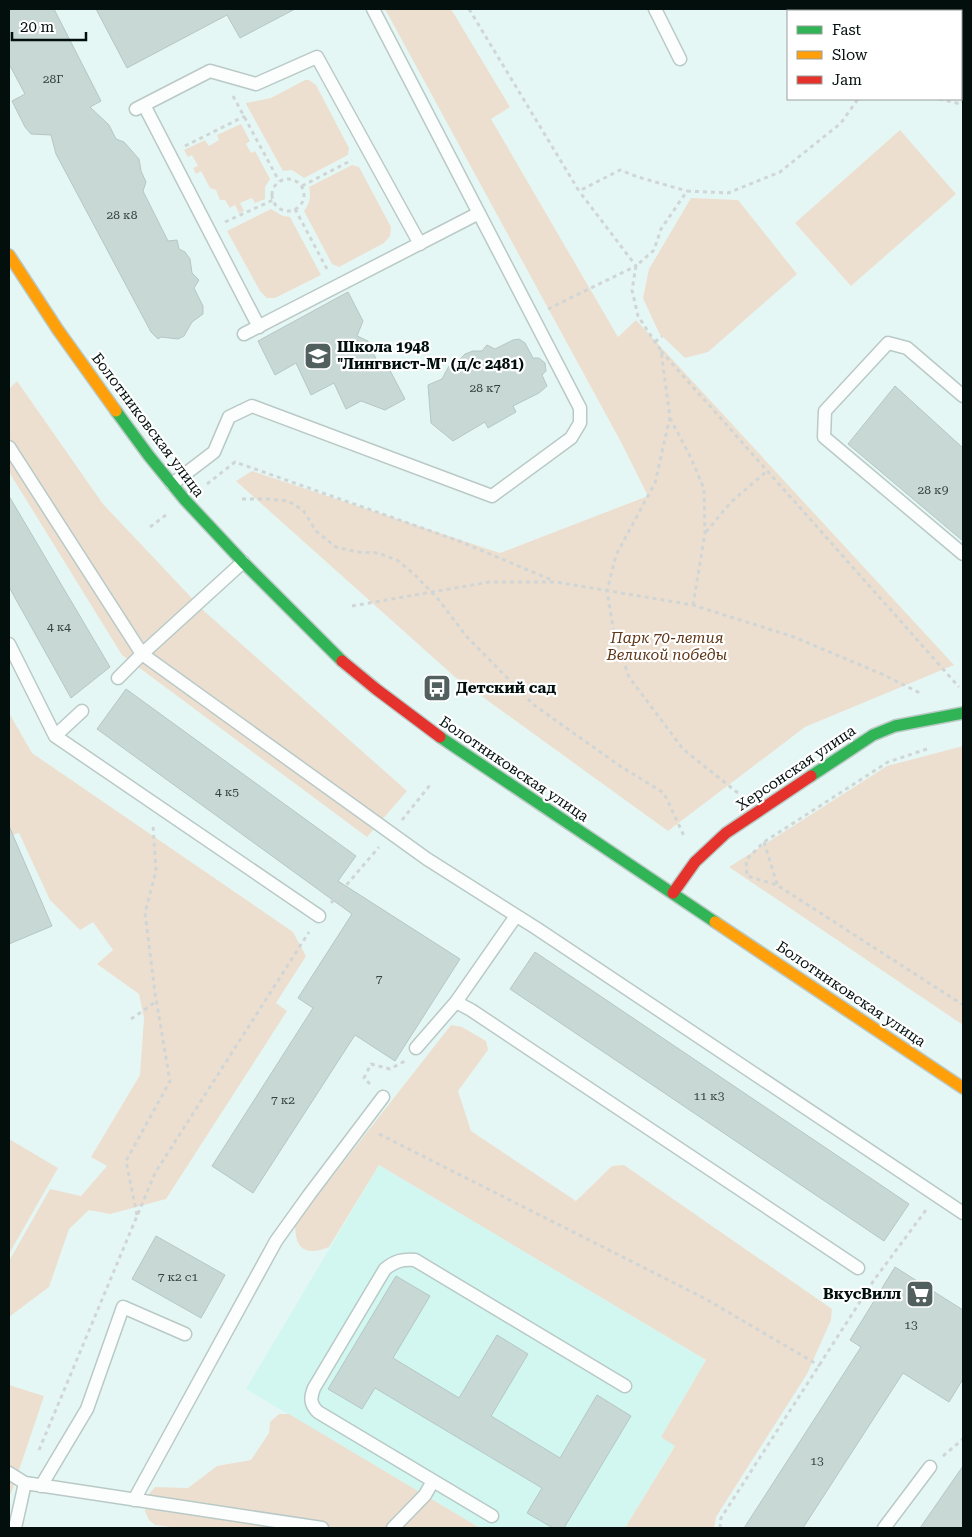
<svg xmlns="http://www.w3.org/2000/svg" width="972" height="1537" font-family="'Roboto Serif',serif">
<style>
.built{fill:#d2f7f1}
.green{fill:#eddfd0}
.building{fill:#c8d8d5;stroke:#b6c6c4}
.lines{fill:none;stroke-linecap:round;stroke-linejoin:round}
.lane-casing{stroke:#b9c9c6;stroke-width:15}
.fast-casing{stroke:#b9c9c6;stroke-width:14}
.slow-casing{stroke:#b9c9c6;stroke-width:14}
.jam-casing{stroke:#b9c9c6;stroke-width:14}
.path{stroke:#d0d6d5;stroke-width:3;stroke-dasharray:4 4;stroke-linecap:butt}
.lane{stroke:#fbfefd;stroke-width:12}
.fast{stroke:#30b455;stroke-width:11}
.slow{stroke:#ff9f0a;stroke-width:11}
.jam{stroke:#e5322d;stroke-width:11}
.labels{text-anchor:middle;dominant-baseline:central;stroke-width:4.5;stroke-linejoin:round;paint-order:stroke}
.number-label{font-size:12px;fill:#34413f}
.poi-label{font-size:15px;font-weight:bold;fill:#020f0d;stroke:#fff;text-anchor:start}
.street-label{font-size:15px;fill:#020f0d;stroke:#fff}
.park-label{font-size:15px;font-style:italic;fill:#603617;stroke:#fff}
</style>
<rect width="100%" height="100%" fill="#e5f7f4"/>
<path class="built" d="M379,1165L706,1360L661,1437L675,1445L625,1528H480L246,1389Z"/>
<path class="green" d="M385,9H451L510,107L491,119L618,337L636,320L954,665L805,727L668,831L455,677L236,481L252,471L500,553L648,496L622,444Z
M305,80H309L316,85L349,148L348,155L304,178L292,170L283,171L246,104V103L271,98Z
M241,124L250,141L246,144L251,153L255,151L270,179L265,187V199L255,203L252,198L240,203L244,211L239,213L235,205L230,208L225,200H220L216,190L210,188L201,171L196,174L193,168L198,166L192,155L188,157L184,150L205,140L209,146L219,140L217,135Z
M900,130L956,194L851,286L795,223Z
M352,165L359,167L391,227L390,236L384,243L339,267L332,264L304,211C310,203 311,197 309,187Z
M691,198L738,200L797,274L708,352L685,358L659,333L643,298L649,269Z
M271,209L283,216L290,217L321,275L275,298H267L260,291L227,231Z
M17,381L103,504L204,611L407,791L367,837L122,655L9,472V389Z
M9,713L32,753L293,932L306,956L276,1003L287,1011L166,1199L110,1214L89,1210L69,1229L49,1287L9,1317V1261L50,1189L81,1196L107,1166L91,1157L140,1075L144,1018L139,994L97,964L113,950L93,922L80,930L50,900L19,833L9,836Z
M963,746V1025L729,867L887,766Z
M451,1025L462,1027L486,1041L488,1050L458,1091L471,1131L576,1201L612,1166L624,1165L832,1309L831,1320L807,1374L716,1517L714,1528H625L675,1446L661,1437L706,1360L379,1165L329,1247C306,1256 295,1250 295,1224Z
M9,1139L58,1168L9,1254Z
M9,1385L44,1396L11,1494L9,1493Z
M279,1414H289L480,1528H178L155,1525L149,1520L145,1511L146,1497L155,1487L188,1488L217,1466L251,1460L269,1433L270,1422Z"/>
<path class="building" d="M9,9H54L101,101L90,107L109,125L116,139L124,142L139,159L141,171L146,182L143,191L168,241L177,240L179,249L185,252L190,259L192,273L199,280L194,288L203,306V314L192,322L184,336L178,339L161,337L158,339L151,332L56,154L51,135L31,134L25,127L12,101L25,94L9,64Z
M96,9H295L240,38L227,15L127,68Z
M348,292L363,321L357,336L368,341L377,361H385L405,399L385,410L361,401L346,409L334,383L311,395L296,363L275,375L258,341Z
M519,339L525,343L533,358H539L545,363L546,371L542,375L547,386L539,393L513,406L516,412L488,428L485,422L453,441L431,423L428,385L442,379L449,366L455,364L465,354L473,351H482L487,345L495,349L513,340Z
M895,386L963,448V541L848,444Z
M9,496L110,667L71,698L9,587Z
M126,689L356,856L338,881L460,959L395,1061L355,1035L253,1193L212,1166L313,1008L298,998L352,914L97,729Z
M9,826L52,926L9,944Z
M535,952L909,1204L884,1241L510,989Z
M156,1236L225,1275L201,1318L132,1279Z
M895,1267L963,1310V1379L949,1402L903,1373L803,1528H744L861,1347L850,1340Z
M396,1276L430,1296L393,1358L459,1398L497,1335L528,1354L491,1416L560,1458L597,1395L631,1416L564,1528H553L527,1513L542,1488L375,1388L362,1409L328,1389Z
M963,1466V1528H920Z"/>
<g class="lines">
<defs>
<path id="lane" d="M655,9L680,59
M144,105L259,327
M136,109L210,71L256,84L317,57L420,244
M244,334L479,213
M963,396L907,348L888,343L825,411L824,437L963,554
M9,447L142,654L243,562
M172,484L214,452L229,417L252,406L492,496L571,438L580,423V408L373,9
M9,644L55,736L319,916
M118,678L142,654L427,859L536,928L963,1213
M55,736L82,711
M456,1002L471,1010L858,1268
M416,1048L456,1002L516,916
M9,1473L25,1483L15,1528
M25,1483L322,1528
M41,1486L87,1409L123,1307L185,1334
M134,1500L276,1241L309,1195L383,1097
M492,1516L318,1412C310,1404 310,1398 314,1388L385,1269C395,1261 402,1259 415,1260L625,1386
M393,1528L425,1495L433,1481
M884,1528L930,1467"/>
<path id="fast" d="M116,411L149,456L185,500L243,562L342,661
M440,737L715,922
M811,776L873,735L895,726L963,713"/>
<path id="slow" d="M9,255L58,330L116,411
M715,922L963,1088"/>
<path id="jam" d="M342,661L376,689L440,737
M673,893L695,862L726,833L811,776"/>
</defs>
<use href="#lane" class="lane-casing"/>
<use href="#fast" class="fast-casing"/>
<use href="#slow" class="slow-casing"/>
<use href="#jam" class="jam-casing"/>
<path class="path" d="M469,9L579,191L620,170L638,177L687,191
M924,9L925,11
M961,77L963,83
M233,96L279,181
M939,99L961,104L963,102
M185,146L245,116
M272 195a16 16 0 1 1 32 0a16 16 0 1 1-32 0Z
M302,186L352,160
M295,209L328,271
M225,222L273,200
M548,309L636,266L579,191
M655,342L662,336
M661,351L959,687
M670,418L691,458L704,489L705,533L693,605
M207,484L235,462L459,541L554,581
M242,499H267L288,501L303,510L316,531L336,547L357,552L378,553L397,560L414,574L439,600L467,637L534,705L620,766L664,793L684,836
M150,527L166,515
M706,532L731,502L767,471
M352,606L489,582H556L693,605L794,637L884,675L922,694
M927,749L888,762L764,842L746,860L747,876L777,885L963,1005
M738,793L683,749L629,677L614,634L607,591L616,555L655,483L670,417L661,351L638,316L632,290L636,266L654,250L661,229L687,191L728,193L780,172L841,123L858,99
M402,820L430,785
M764,842L777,884
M331,903L379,847
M131,1019L157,1001
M370,1084L364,1078L371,1064L390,1069L405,1061
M379,1134L704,1298L820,1366
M137,1215L126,1161L170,1081L155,993L145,913L156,871L153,825
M39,1450L155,1173L309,932
M943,1456L963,1439
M720,1528L721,1518L874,1280L926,1210"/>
<use href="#lane" class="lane"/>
<use href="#fast" class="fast"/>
<use href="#slow" class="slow"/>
<use href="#jam" class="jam"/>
</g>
<defs>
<symbol id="school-square" viewBox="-11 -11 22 22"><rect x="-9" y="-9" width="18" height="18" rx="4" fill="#51605e" stroke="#fff"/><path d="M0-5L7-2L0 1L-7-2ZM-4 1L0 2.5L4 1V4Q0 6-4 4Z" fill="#fff"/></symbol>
<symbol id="bus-square" viewBox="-11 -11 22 22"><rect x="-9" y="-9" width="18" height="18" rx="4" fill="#51605e" stroke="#fff"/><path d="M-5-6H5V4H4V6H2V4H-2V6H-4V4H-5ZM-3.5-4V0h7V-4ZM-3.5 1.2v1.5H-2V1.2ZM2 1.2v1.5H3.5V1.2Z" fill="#fff"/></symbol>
<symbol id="supermarket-square" viewBox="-11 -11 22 22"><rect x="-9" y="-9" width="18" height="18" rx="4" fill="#51605e" stroke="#fff"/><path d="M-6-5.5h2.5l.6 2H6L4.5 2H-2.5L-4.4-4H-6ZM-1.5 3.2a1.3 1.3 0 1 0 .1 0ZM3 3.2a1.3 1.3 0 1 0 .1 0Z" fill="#fff"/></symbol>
</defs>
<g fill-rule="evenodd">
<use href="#school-square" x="302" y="340" width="32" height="32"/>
<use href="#bus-square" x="421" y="672" width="32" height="32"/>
<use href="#supermarket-square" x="904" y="1278" width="32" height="32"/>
</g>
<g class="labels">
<g class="number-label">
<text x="53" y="79">28Г</text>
<text x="122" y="215">28 к8</text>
<text x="485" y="388">28 к7</text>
<text x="933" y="490">28 к9</text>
<text x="59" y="627">4 к4</text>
<text x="227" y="792">4 к5</text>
<text x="379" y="979">7</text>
<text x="709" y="1096">11 к3</text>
<text x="283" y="1100">7 к2</text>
<text x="178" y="1277">7 к2 с1</text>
<text x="911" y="1325">13</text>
<text x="817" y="1461">13</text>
</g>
<g class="poi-label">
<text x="337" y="347">Школа 1948<tspan x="337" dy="17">"Лингвист-М" (д/с 2481)</tspan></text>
<text x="456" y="688">Детский сад</text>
<text x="901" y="1294" text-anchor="end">ВкусВилл</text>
</g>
<g class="street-label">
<text transform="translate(148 425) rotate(53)">Болотниковская улица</text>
<text transform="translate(796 768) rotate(-34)">Херсонская улица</text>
<text transform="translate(514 769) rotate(34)">Болотниковская улица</text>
<text transform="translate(851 994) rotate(34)">Болотниковская улица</text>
</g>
<g class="park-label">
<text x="667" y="638">Парк 70-летия<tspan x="667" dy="17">Великой победы</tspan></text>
</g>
</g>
<rect width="972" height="1537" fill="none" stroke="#020f0d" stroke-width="20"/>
<rect x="787" y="10" width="175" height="90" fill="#ffffff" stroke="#9a9f9e"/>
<rect x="797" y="26" width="25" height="8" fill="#30b455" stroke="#9a9f9e"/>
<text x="832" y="35" font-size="15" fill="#020f0d">Fast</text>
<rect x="797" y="51" width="25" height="8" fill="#ff9f0a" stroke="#9a9f9e"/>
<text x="832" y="60" font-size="15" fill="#020f0d">Slow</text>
<rect x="797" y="76" width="25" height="8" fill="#e5322d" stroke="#9a9f9e"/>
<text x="832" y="85" font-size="15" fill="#020f0d">Jam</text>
<path d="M12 32v8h74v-8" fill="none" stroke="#020f0d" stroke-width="2.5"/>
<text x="20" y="32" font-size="15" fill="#020f0d" stroke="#ffffff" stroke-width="4" paint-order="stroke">20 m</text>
</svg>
